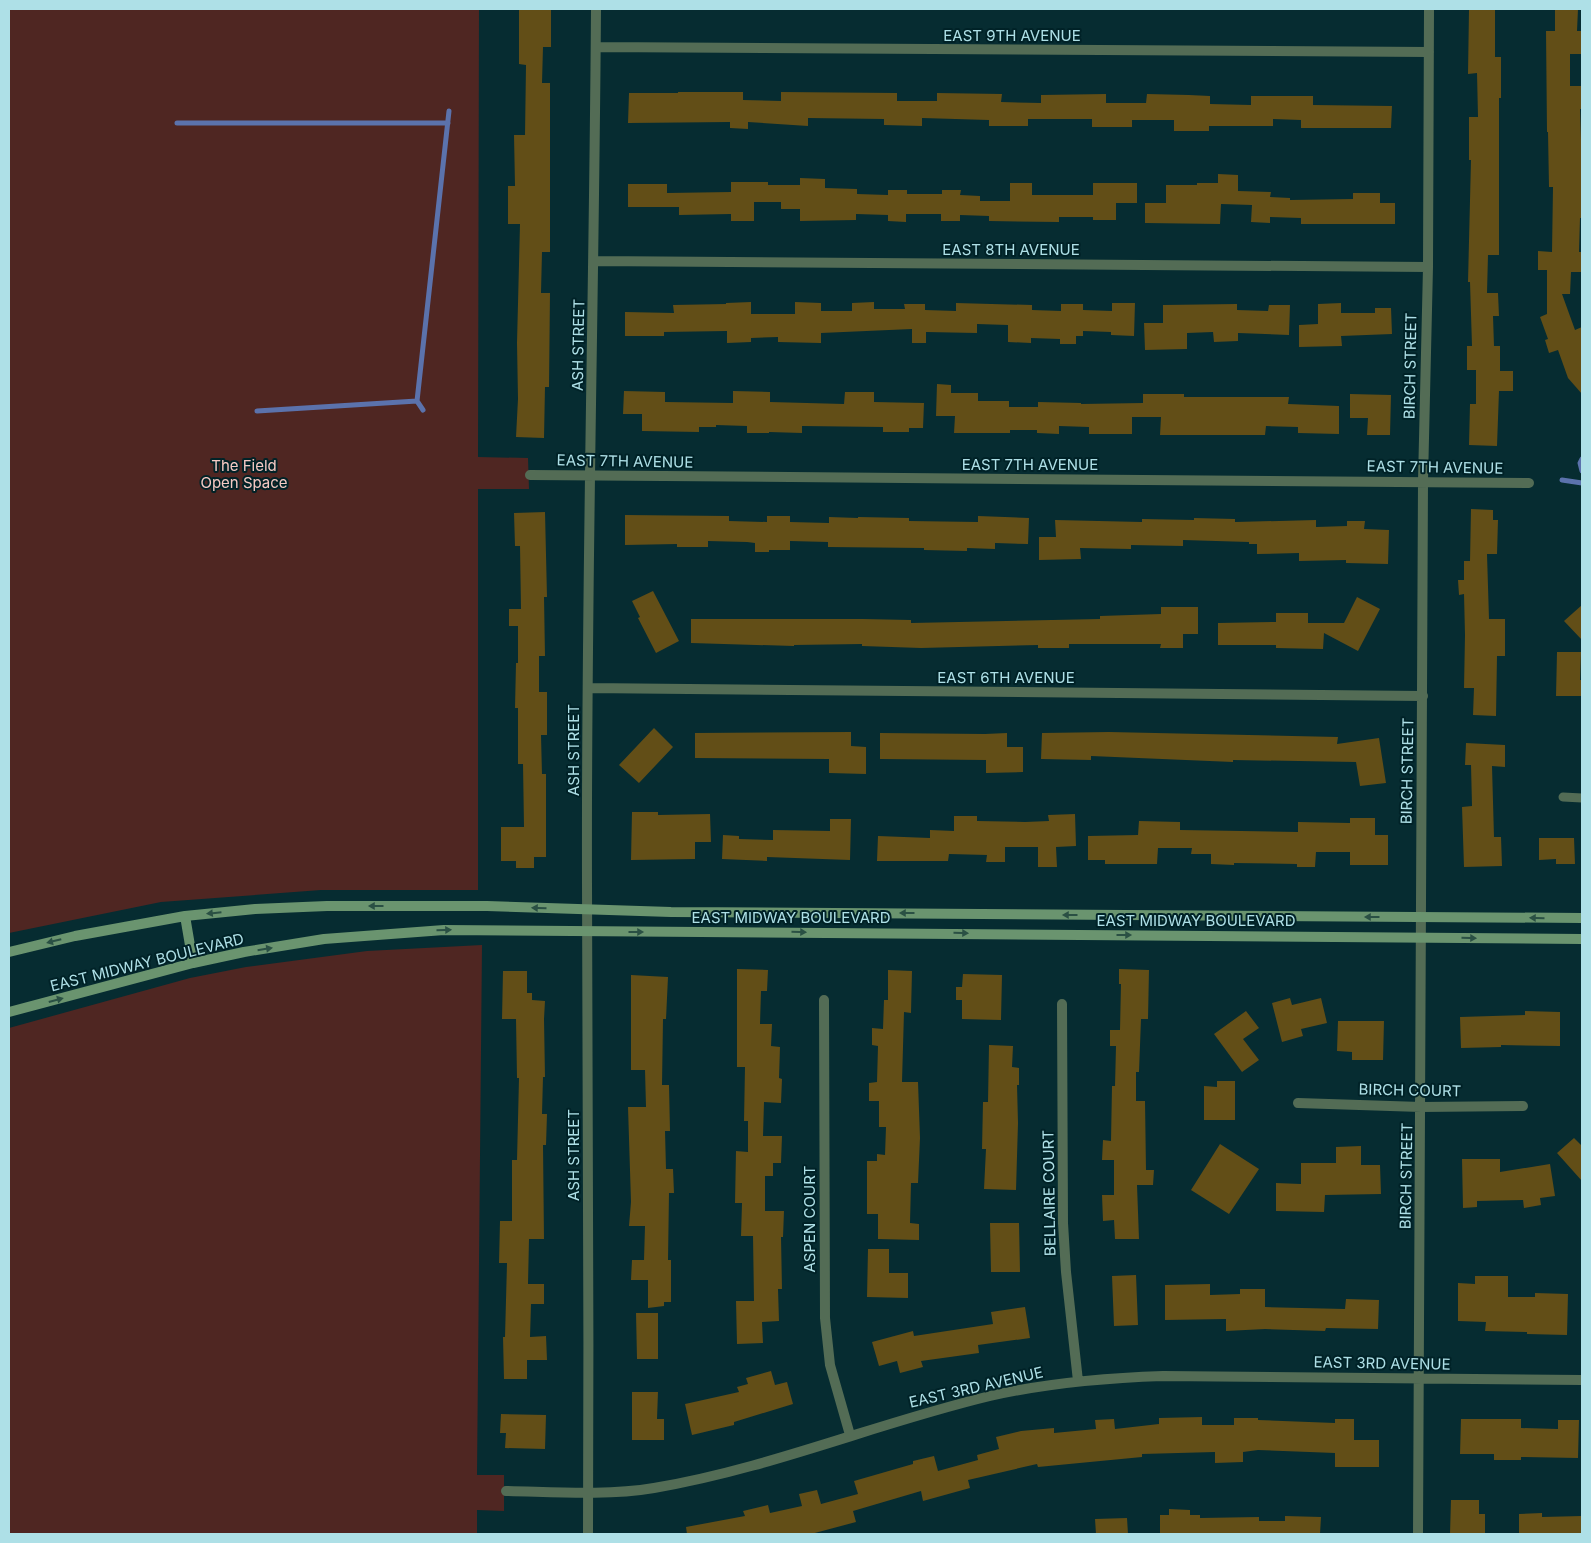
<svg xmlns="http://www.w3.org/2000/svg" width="1591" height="1543" font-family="Inter,sans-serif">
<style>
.green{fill:#4f2622}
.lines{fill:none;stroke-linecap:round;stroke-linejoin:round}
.stream{stroke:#5b72ac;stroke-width:5}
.building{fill:#624e17}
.service{stroke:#536c55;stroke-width:9}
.minor{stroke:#536c55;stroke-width:10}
.secondary{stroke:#6a946f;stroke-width:10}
.oneway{fill:#2a5044}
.labels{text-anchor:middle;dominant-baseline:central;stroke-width:4;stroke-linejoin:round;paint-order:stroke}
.street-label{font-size:15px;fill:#aee0e7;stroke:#002227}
.park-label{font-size:15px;fill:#f5c9c3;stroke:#002227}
</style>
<rect width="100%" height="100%" fill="#062c31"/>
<path class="green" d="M9,9H479L478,457L528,458L529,489H478V890H321L161,902L9,933Z
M482,945L477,1475H504V1511L477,1510V1534H9V1028L190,978L246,967L367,951Z"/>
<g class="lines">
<path class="stream" d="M177,123H448
M417,401L423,410
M257,411L417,401L449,111
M1582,459L1580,463L1582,471
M1562,480L1582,483"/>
</g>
<path class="building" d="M519,9H551V47H543L542,83H550V252H542L541,293H550L549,387H545L544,438L516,437L518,399L517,343L520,224H508V186H515L514,135H525L526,65L519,64Z
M1469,9H1495V57H1501V98H1499V255H1488L1487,293H1498L1499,316H1493L1494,346H1500V371H1513V391H1499L1497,446L1469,445L1470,404H1476V370H1467V346H1472L1470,282H1468L1471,160H1469V117H1478L1477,73L1468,74Z
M1555,9H1578L1577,31H1582V54H1570V86H1582V109H1580L1581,139H1582V218H1580L1579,252H1582V272H1571L1570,294H1562L1575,330L1582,327V394L1568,378L1558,350L1549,353L1545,340L1548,339L1540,317L1547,314V270H1538V251L1552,252L1553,187H1549L1548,132H1547L1546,31H1555Z
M678,92H743V100L781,101V92L897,93V101H937V93L1002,94L1001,102L1041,103V95L1106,94V103H1146L1147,94L1189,95L1210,96V104L1251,105V96H1313V105L1392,106L1391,128H1301V120L1273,119V126H1209V131H1174V120H1132V127H1092V119H1028V126H989V120L922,118V126L884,125V119L808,118V126L748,122V129L730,128V122L628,123L629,93H678Z
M1218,174L1238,175V191L1271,192L1270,197L1290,198V200L1353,199V193H1380V203H1395V224H1301V218L1270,217V223L1251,222L1252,205L1221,204L1220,224L1145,223V203H1166V185H1197V183H1218Z
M800,178L825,179V188L857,189V194L888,195V190H907V194H942V190H961L960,195L980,196V201H1010V183H1032V195H1093V183H1137V203H1116V220H1093V217H1059V222L989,221V216L960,215V221H941V214H906V222L888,221V215L856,214V220L800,221V209H781V202H754V221H731V214L679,215V207H628V184H667V193L731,192V182H768V185H800Z
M751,302V314H795V302L821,303V311H852V303L874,302V309H905L904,304H925V310L956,311V303L1032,305V310L1061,311V304H1083V310L1112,311V303H1135L1134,336L1111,335V332L1083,331V336H1076V344H1060V339L1031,338V343L1008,342V325L977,324V333L926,332V343H912V329L821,333V343L778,342V337L751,338V342L727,343V331L664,332V336H625V312L674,313L673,305L726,304V303Z
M1341,303V313H1375V308H1391L1392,334L1341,336L1342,346L1299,347V325L1318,324V304Z
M1237,304V310L1268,311L1269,305H1290L1289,335L1238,333V341L1214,342L1213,332L1187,333V349L1145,350L1144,323H1163V305Z
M937,384L951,385V393H978V401H1009V407H1038V402L1081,403V404L1143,403V394H1184V397H1289L1288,404L1339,406V434L1298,433V427L1266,426L1265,435H1160L1161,417H1132V434H1089V427L1059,426V434L1037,433V430H1010V433H954L955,416H936Z
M624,391L665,392V402L733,403V391L770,392V402L844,404L845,392H874V402L924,403L923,428H909V432H883V427L802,426V433L769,432V433H747V426L716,425V427H699V432L642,431V414H623Z
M1350,394L1391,395L1390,435H1367L1368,418H1350Z
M1471,509L1493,510V520H1498L1497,554H1487L1489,619H1505V656H1497L1496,716L1473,715L1474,688H1464L1465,635L1464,594L1459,595L1458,580H1464V561H1470Z
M545,512L547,597H544L545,656H539V692H547V735H541L542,774H546V857H534V868H516V861H501V827H524L523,764H518V708H515L516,663H518V626H509V609H521L520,546H515L514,513Z
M625,515L729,516V521L767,522V516H790V522L829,523V517L858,518V517L909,518V521L978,522V516L1029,518L1028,544L995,543V549L967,548V551L924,550V548L828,547V542L790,541V550H769V552H755V543L747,542L708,541V547H677V544L625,545Z
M1194,518L1235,519V522L1316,520V527L1347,526V521H1365L1364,529L1389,530L1388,564L1346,563V560L1299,561V553L1257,554V544H1249V542L1183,540V546L1131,545V549L1080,548L1081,559L1039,560V537H1056L1055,520L1142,522V519L1194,520Z
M653,591L679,641L656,653L638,618L640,617L632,601Z
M1357,597L1380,609L1358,651L1324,633L1323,649L1276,648V645H1218V623L1276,622V613H1308V623H1344Z
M1582,605V640L1564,621Z
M1161,607H1198V634H1183V648H1160L1161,644H1069V648H1038V645L921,648L862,646V644L794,645V646L691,643V619H863L911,620V623L1100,619V616L1161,614Z
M1557,652H1581L1580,680H1582V696H1556Z
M654,728L673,747L639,783L619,765Z
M851,732V746L866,747V774L829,773V759L695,758V733Z
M1109,732L1338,737L1337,744L1379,738L1386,783L1360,786L1356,762L1233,760V762L1091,756V760L1041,759L1042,733Z
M880,733L985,734L1007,733V747H1023V772L986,773V760L880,759Z
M1466,743L1505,745V767L1492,766L1494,837H1501L1502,866L1464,867L1462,807L1472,806L1471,765H1465Z
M632,812H658V815L710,814L711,842H695V859L631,860Z
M1075,814L1076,846L1056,847L1057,867H1038V847H1005V862H986L987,855L949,854L948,861H877L878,836L930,838V830L954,831V816H977V821L1025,822L1049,821L1048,815Z
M1350,818H1375V835H1388V865H1350V852H1316L1315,867H1297V864L1234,863V865L1211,864V854H1191L1192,848H1158L1157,864H1105V860H1088V836L1138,835L1139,821L1180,822V830L1298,832V822L1350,823Z
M830,819H851L850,860L767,857V861L722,859L723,835L739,836V839L773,840V830L830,831Z
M1539,838H1574L1575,864H1556V859L1539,860Z
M737,969L768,970L767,991H761L760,1024H772L771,1046L780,1047L779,1078L782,1079L781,1103L764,1102L763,1136H782L781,1163H773V1176H765V1211H784L783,1237H781L782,1289H778L779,1321L762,1322L763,1343L737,1344L736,1301H754L753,1236H741L742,1203H735L736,1151L748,1152V1121H744L745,1067H737Z
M1119,969L1149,970L1148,1019H1141L1139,1072H1136V1101H1145L1146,1170H1154L1153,1185H1137L1139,1239H1115L1114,1220L1103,1221L1102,1195H1114V1160H1102L1103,1140L1111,1141L1112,1086H1115L1116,1046H1110V1030H1120L1121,984H1119Z
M888,970L912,971L911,1013L904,1012L902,1082H918L920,1138L918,1183H911L910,1223L919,1224V1240L878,1239V1214H867V1161H877V1154L885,1155L886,1127H879V1101H869V1083L877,1082L878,1046L872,1045V1028L883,1029L884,1000H888Z
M503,971H527V993H532V1000L545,1001L544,1019L545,1077H543L542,1114H547L546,1145H543L544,1239H529L528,1284H544V1304H531L530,1337L546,1336L547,1360H527V1379H504L503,1337H505L507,1263H499L500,1221H512V1160H517L519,1078H517L516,1019H502Z
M963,974L1002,975L1001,1020L962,1019V1000H956V987H962Z
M631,975L668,977L666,1019H663L662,1085H669L670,1131H665L666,1169H673L674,1193H669L668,1260H671V1302H664V1306L648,1308V1280H631L632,1260H644L645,1226H629L631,1202L628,1107H646L645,1070H631Z
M1290,998L1292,1005L1321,998L1327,1023L1301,1029L1303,1036L1282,1042L1272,1003Z
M1246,1011L1259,1028L1243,1039L1259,1060L1242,1072L1214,1034Z
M1525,1011L1560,1012V1046L1501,1045V1047L1461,1048L1460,1017L1525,1015Z
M1338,1021H1384L1383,1060H1352V1052L1337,1051Z
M989,1045L1013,1046L1012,1067L1019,1068V1085H1017L1018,1123L1016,1190L984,1189L986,1149H982L983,1102H988Z
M1217,1081H1235V1120H1204V1086L1217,1087Z
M1574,1138L1582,1146V1181L1557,1153Z
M1220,1144L1259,1169L1229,1214L1191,1190Z
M1361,1146V1165H1380L1381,1194L1325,1195L1324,1212L1276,1211V1183L1301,1184V1163H1336V1147Z
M1462,1159H1500V1172L1550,1164L1555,1196L1540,1198L1541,1205L1524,1208L1523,1200L1477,1201V1207L1463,1208Z
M990,1223H1019L1020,1272H991Z
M868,1249H889V1273H908V1298L867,1297Z
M1136,1275L1138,1325L1114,1326L1112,1276Z
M1475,1276H1508V1297H1535V1293L1568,1294L1567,1335L1527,1334V1332L1485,1331L1486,1322L1458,1321V1283L1475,1284Z
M1210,1284V1295L1240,1294V1289H1265V1307L1345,1309L1346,1299L1379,1300L1378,1329L1326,1328L1325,1331L1265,1329L1226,1331V1319L1165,1320V1285Z
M1025,1307L1030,1338L978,1345L979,1353L921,1361L923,1367L900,1373L897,1361L879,1366L872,1342L913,1331L914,1336L993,1324L991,1312Z
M636,1313H658V1359H637Z
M771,1371L775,1385L787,1382L793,1404L734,1422V1425L692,1435L685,1404L739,1392L737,1387L748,1384L746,1378Z
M632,1392H658L657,1419H664V1440H632Z
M501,1414L546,1415L545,1449L505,1448L506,1433H500Z
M1202,1417V1425H1234V1418H1258V1420L1335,1423V1419H1354V1440H1379V1467H1335V1453L1258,1450L1243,1452V1462L1215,1463V1452L1142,1454V1457L1038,1467L1037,1464L968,1480L970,1488L923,1501L921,1491L853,1511L856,1522L811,1534H687L686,1527L745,1516L743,1511L768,1505L770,1513L802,1506L799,1494L817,1490L821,1504L858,1494L854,1481L913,1464V1461L934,1456L938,1471L978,1460L977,1455L999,1449L996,1437L1021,1431L1054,1428V1433L1096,1429L1095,1420L1114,1419L1115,1429L1159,1424V1418Z
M1461,1419H1521V1428L1558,1429V1420H1579L1578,1458L1521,1457V1460H1494V1454H1460Z
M1451,1500H1479V1514H1485V1534H1450Z
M1169,1509L1190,1510V1515H1200V1518L1259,1517V1521H1285V1516L1321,1517L1320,1534H1160V1515H1169Z
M1542,1513V1517L1582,1516V1534H1519V1514Z
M1127,1518L1128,1534H1096L1095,1519Z"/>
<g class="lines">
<path class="service" d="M1563,797L1582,798"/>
<path class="minor" d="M596,47L1429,52
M594,261L1428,267
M530,475L1529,483
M588,688L1423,696
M824,1000L825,1318L830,1365L850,1435
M1062,1004L1063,1223L1066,1272L1078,1381
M1298,1103L1421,1107L1523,1106
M506,1491C555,1492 605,1496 654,1488C768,1469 877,1423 990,1396C1047,1383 1104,1378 1163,1376L1582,1380
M588,1534C589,1317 588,1100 587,883C586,591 594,300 596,9
M1418,1534L1423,481L1428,267L1429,9"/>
<path class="secondary" d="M185,916L193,963
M9,952L75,936L185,916L255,909L327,906H487L671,912L1582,918
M9,1012L193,963L244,952L324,939L444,930L1582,939"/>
</g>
<defs><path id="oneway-solid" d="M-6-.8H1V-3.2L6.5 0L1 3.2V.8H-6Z" transform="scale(1.25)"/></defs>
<g class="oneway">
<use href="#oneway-solid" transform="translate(376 906) rotate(-180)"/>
<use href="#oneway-solid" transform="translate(539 908) rotate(-178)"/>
<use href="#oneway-solid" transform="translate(214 913) rotate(174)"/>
<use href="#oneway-solid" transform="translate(907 913) rotate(-180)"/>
<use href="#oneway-solid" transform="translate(1070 915) rotate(-180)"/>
<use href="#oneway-solid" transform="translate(1372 917) rotate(-180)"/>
<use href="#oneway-solid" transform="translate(1537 918) rotate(-179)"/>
<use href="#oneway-solid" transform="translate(444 930) rotate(-2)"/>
<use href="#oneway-solid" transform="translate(636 932)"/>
<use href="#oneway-solid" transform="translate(799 932) rotate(1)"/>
<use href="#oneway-solid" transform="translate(961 933) rotate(1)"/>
<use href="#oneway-solid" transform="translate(1124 935)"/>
<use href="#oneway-solid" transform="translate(1469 938) rotate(1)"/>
<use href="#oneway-solid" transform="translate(54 941) rotate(166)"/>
<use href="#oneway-solid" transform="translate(265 949) rotate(-9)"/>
<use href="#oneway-solid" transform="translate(56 1000) rotate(-15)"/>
</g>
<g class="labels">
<g class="street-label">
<text x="1012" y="35">EAST 9TH AVENUE</text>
<text x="1011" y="249">EAST 8TH AVENUE</text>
<text transform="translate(578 345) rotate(-89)">ASH STREET</text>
<text transform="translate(1410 366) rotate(-89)">BIRCH STREET</text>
<text transform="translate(625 461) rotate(1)">EAST 7TH AVENUE</text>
<text x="1030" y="464">EAST 7TH AVENUE</text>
<text transform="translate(1435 467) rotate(1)">EAST 7TH AVENUE</text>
<text x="1006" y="677">EAST 6TH AVENUE</text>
<text transform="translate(573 750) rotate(-90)">ASH STREET</text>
<text transform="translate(1407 771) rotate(-89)">BIRCH STREET</text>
<text x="791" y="917">EAST MIDWAY BOULEVARD</text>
<text x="1196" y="920">EAST MIDWAY BOULEVARD</text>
<text transform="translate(147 962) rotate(-14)">EAST MIDWAY BOULEVARD</text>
<text transform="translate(1410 1090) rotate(1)">BIRCH COURT</text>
<text transform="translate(573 1155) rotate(-90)">ASH STREET</text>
<text transform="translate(1406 1176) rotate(-89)">BIRCH STREET</text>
<text transform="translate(1049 1193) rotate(-91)">BELLAIRE COURT</text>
<text transform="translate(809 1219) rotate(-90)">ASPEN COURT</text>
<text transform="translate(1382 1363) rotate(1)">EAST 3RD AVENUE</text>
<text transform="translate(976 1387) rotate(-13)">EAST 3RD AVENUE</text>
</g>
<g class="park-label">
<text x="244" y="465">The Field<tspan x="244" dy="17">Open Space</tspan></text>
</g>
</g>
<rect width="1591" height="1543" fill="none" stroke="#aee0e7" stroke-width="20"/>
</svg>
